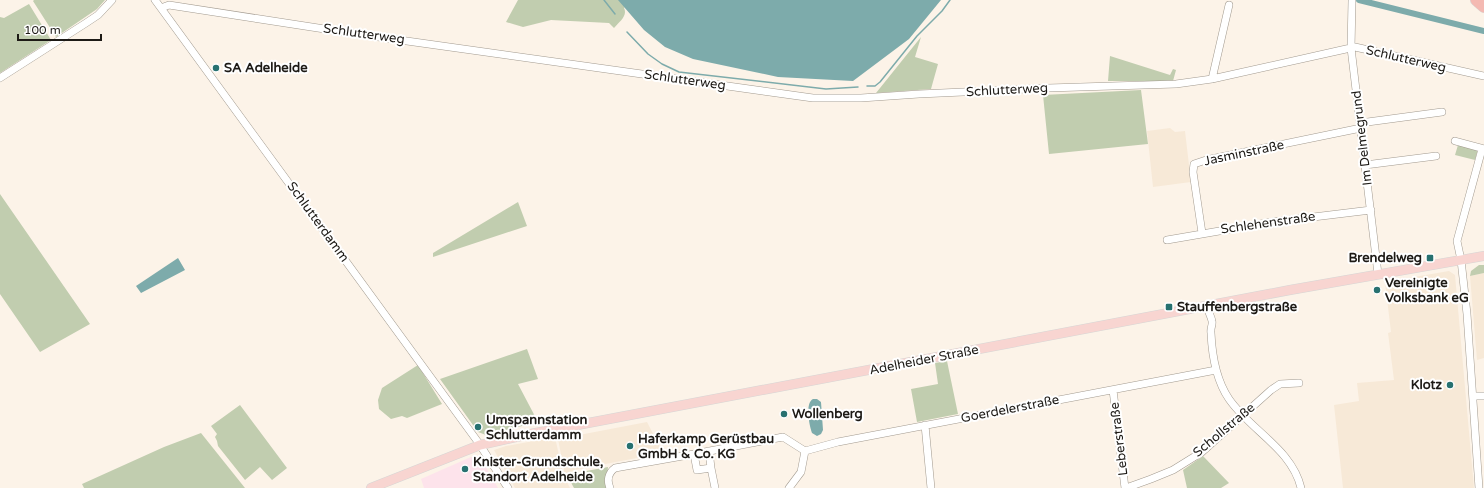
<svg xmlns="http://www.w3.org/2000/svg" width="1484" height="488" font-family="'Varela Round',sans-serif">
<style>
.built{fill:#f7e9d7}
.education{fill:#fde3eb}
.green{fill:#c1cdaf}
.water{fill:#7dabab}
.lines{fill:none;stroke-linecap:round;stroke-linejoin:round}
.stream{stroke:#7dabab;stroke-width:1.5}
.canal{stroke:#7dabab;stroke-width:6}
.minor-casing{stroke:#a29a8f;stroke-width:8}
.major-casing{stroke:#d6d6d5;stroke-width:10}
.highway-casing{stroke:#d6d6d5;stroke-width:12}
.minor{stroke:#fff;stroke-width:7}
.major{stroke:#f8d5d1;stroke-width:9}
.highway{stroke:#f4b9b2;stroke-width:11}
.poi-dot{fill:#277170;stroke:#fff;stroke-width:1.5}
.labels{text-anchor:middle;dominant-baseline:central;stroke-width:4;stroke-linejoin:round;paint-order:stroke}
.street-label{font-size:13px;fill:#1d1a16;stroke:#fff}
.poi-label{font-size:13px;font-weight:bold;fill:#1d1a16;stroke:#fff;text-anchor:start}
</style>
<rect width="100%" height="100%" fill="#fcf3e8"/>
<path class="built" d="M1170,128L1175,132L1185,131L1191,182L1153,187L1147,131Z
M1449,271L1455,275L1474,488H1343L1334,405L1359,401L1357,383L1394,380L1388,333L1391,332L1385,282Z
M1484,273V358L1477,360L1470,276Z
M647,422L663,453L574,470L565,475L558,439Z
M555,437L563,474L570,488H515L494,450L506,446Z"/>
<path class="education" d="M471,457L481,459L498,488H424L421,479Z"/>
<path class="green" d="M34,0H105L97,9L56,37L33,1Z
M518,0H638L629,2L624,8C628,16 619,22 614,28L609,23L551,20L523,27L506,22Z
M29,4L51,40L0,73V17L4,18Z
M921,37L915,57L938,64L931,89L876,93Z
M1110,56L1170,75L1173,69L1176,70L1173,81H1108Z
M1141,90L1148,144L1049,154L1043,95Z
M1458,145L1478,149L1475,160L1455,155Z
M0,194L90,324L40,352L0,294Z
M518,202L527,226L433,257V253Z
M1479,265H1484V273L1470,276L1471,271Z
M527,349L538,379L518,384L538,422L486,435L478,432L440,379Z
M947,361L958,414L917,422L911,389L938,384L935,363Z
M418,365L442,404L407,418L402,416L391,419L379,409L378,400L382,388Z
M240,405L287,468L272,480L260,467L245,480L218,446L217,441L215,437L217,434L211,426Z
M201,433L245,488H84L82,484L164,447Z
M1203,456L1229,483L1221,488H1187L1183,470Z
M608,467L606,483L608,488H574L568,477L575,473Z"/>
<path class="water" d="M618,0H941L909,39L853,81L778,77L693,59L665,47L644,30Z
M178,258L185,270L141,293L136,286Z
M813,399H817L821,402L823,430L821,434L817,436L812,433C809,425 805,403 813,399Z"/>
<g class="lines">
<path class="stream" d="M604,0L615,14
M627,32L648,54L662,64L679,72L826,89L858,87
M867,86H875L880,82L917,36L942,11L950,0"/>
<path class="canal" d="M1359,0L1484,31"/>
<defs>
<path id="minor" d="M155,0L478,442L508,488
M1352,1L1351,48L1378,274
M161,8L169,5L357,34L813,98H861L919,94L1048,88L1176,84L1212,79L1355,47L1484,76
M0,78L86,23L98,15L112,0
M1212,79L1229,5
M1360,123L1442,112
M1455,141L1484,149
M1365,165L1436,156
M1202,233L1193,172L1194,164L1206,160L1361,128
M1167,240L1272,222L1371,210
M1207,306C1208,312 1211,316 1212,321C1213,325 1210,328 1211,333C1212,355 1216,380 1229,399C1251,431 1292,449 1301,488
M1113,390L1125,488
M1473,396H1484
M925,425L931,488
M709,451L711,468L697,470L694,454L783,437L805,451L801,472L789,488
M805,451L838,442L1216,370
M711,468L715,488
M610,488C607,481 608,473 615,468L694,454
M1126,488L1151,479L1173,470L1202,452L1271,390L1280,384L1299,383
M1479,488L1467,314L1461,260L1457,241L1482,149"/>
<path id="major" d="M371,488L480,445L525,435L1290,290L1484,256"/>
<path id="highway" d="M1476,0L1484,7"/>
</defs>
<use href="#minor" class="minor-casing"/>
<use href="#major" class="major-casing"/>
<use href="#highway" class="highway-casing"/>
<use href="#minor" class="minor"/>
<use href="#major" class="major"/>
<use href="#highway" class="highway"/>
</g>
<g class="poi-dot">
<circle cx="216" cy="68" r="4"/>
<rect x="1426" y="254" width="8" height="8" rx="2"/>
<circle cx="1377" cy="290" r="4"/>
<rect x="1165" y="303" width="8" height="8" rx="2"/>
<circle cx="1450" cy="385" r="4"/>
<circle cx="784" cy="414" r="4"/>
<circle cx="478" cy="427" r="4"/>
<circle cx="630" cy="446" r="4"/>
<circle cx="465" cy="469" r="4"/>
</g>
<g class="labels">
<g class="street-label">
<text transform="translate(364 34) rotate(8)">Schlutterweg</text>
<text transform="translate(1406 59) rotate(13)">Schlutterweg</text>
<text transform="translate(685 80) rotate(8)">Schlutterweg</text>
<text transform="translate(1007 90) rotate(-3)">Schlutterweg</text>
<text transform="translate(1362 138) rotate(-97)">Im Delmegrund</text>
<text transform="translate(1244 153) rotate(-12)">Jasminstraße</text>
<text transform="translate(318 222) rotate(54)">Schlutterdamm</text>
<text transform="translate(1268 223) rotate(-8)">Schlehenstraße</text>
<text transform="translate(924 360) rotate(-11)">Adelheider Straße</text>
<text transform="translate(1010 409) rotate(-11)">Goerdelerstraße</text>
<text transform="translate(1224 430) rotate(-40)">Schollstraße</text>
<text transform="translate(1119 439) rotate(-97)">Leberstraße</text>
</g>
<g class="poi-label">
<text x="224" y="68">SA Adelheide</text>
<text x="1422" y="258" text-anchor="end">Brendelweg</text>
<text x="1385" y="283">Vereinigte<tspan x="1385" dy="15">Volksbank eG</tspan></text>
<text x="1177" y="307">Stauffenbergstraße</text>
<text x="1442" y="385" text-anchor="end">Klotz</text>
<text x="792" y="414">Wollenberg</text>
<text x="486" y="420">Umspannstation<tspan x="486" dy="15">Schlutterdamm</tspan></text>
<text x="638" y="439">Haferkamp Gerüstbau<tspan x="638" dy="15">GmbH &amp; Co. KG</tspan></text>
<text x="473" y="462">Knister-Grundschule,<tspan x="473" dy="15">Standort Adelheide</tspan></text>
</g>
</g>
<path d="M18 34v6h83v-6" fill="none" stroke="#1d1a16" stroke-width="2"/>
<text x="24" y="34" font-size="12" fill="#1d1a16" stroke="#ffffff" stroke-width="3" paint-order="stroke">100 m</text>
</svg>
